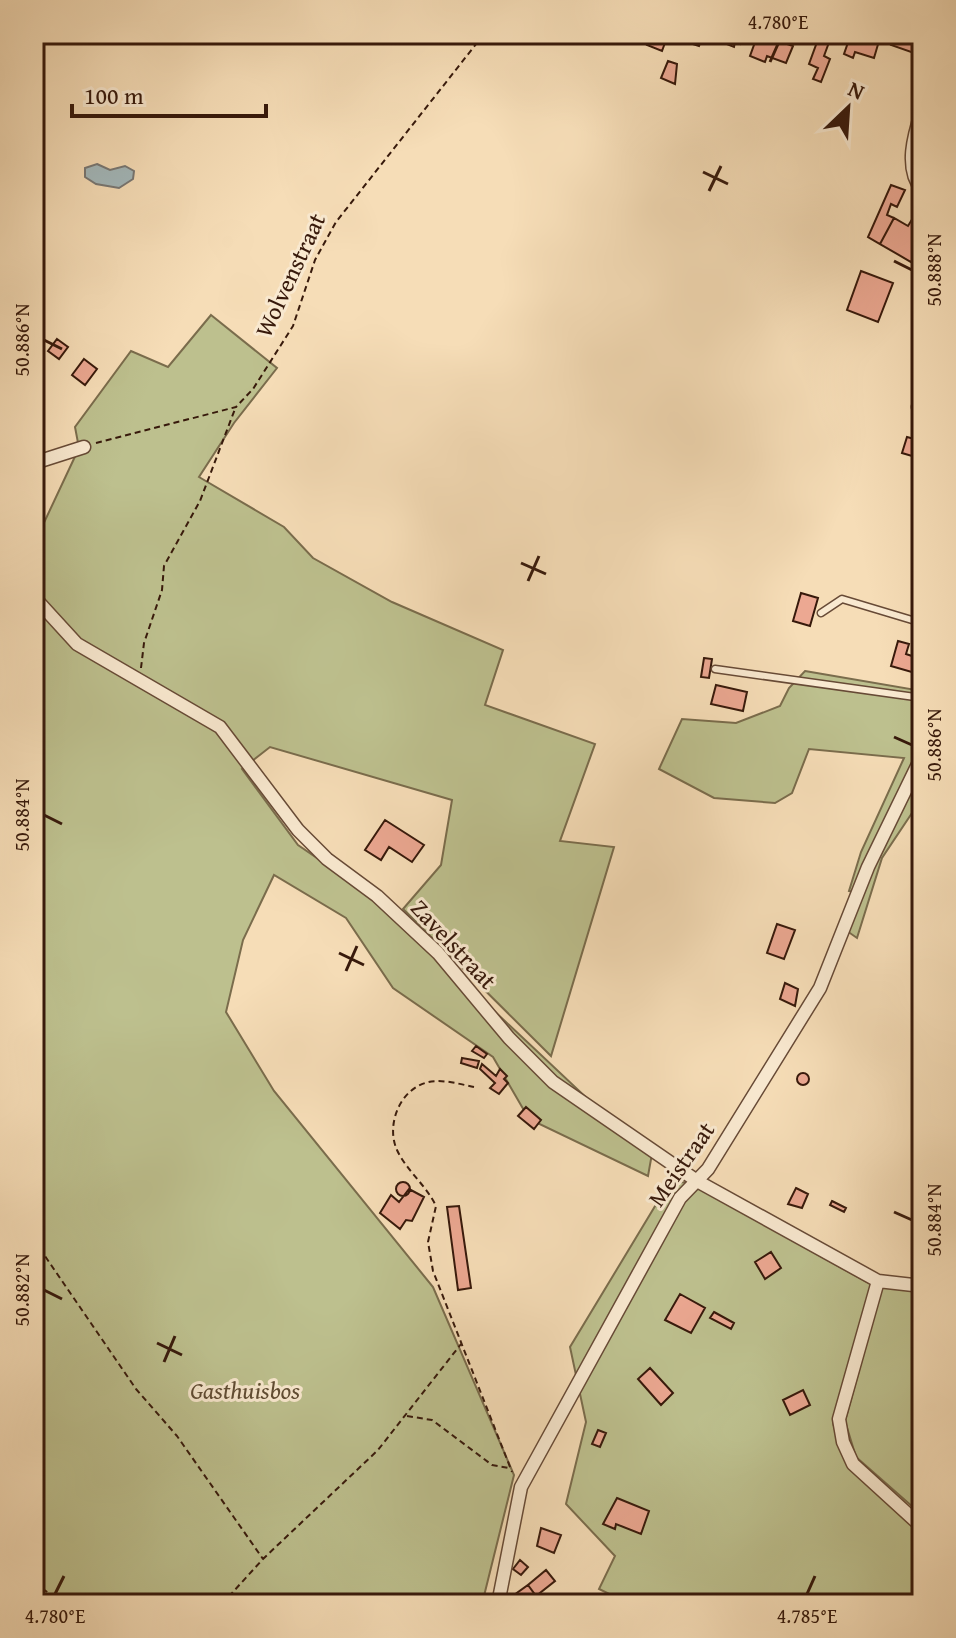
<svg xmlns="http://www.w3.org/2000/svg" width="956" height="1638" font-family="'Gentium Book Plus',serif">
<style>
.green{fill:#bdc08e;stroke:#7a6c4c;stroke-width:2}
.water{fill:#a3b8bb;stroke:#787875;stroke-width:2}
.building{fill:#eca892;stroke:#37190b;stroke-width:2}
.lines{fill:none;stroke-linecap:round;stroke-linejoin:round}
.service-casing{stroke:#674a36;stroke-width:9}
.minor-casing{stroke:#674a36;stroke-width:15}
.path{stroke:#37190b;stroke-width:2;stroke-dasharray:6 4;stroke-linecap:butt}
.service{stroke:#f9e9d0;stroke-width:6}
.minor{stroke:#f9e9d0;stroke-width:12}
.ticks{fill:none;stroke:#37190b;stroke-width:3}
.labels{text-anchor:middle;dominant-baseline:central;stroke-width:6;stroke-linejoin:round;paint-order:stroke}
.street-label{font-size:24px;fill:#37190b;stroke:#f9e9d0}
.park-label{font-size:24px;font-style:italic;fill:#5f4b32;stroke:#f9e9d0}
.neatline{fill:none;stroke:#37190b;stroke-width:3}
.ticks-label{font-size:20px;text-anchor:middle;fill:#37190b}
</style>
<rect width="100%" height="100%" fill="#f6ddb7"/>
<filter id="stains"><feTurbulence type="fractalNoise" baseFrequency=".0025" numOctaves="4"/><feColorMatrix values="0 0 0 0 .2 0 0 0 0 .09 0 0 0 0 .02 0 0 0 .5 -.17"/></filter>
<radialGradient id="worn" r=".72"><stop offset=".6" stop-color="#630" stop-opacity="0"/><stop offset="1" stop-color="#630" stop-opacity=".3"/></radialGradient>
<path class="green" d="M211,315L277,368L234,423L199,477L284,527L313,558L392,602L503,650L485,705L595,744L560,841L614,847L551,1056L403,909L441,865L452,800L270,747L242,769L298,845L371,895L627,1136L653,1148L648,1176L529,1119L493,1057L393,988L346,918L274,875L243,940L226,1012L274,1091L433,1287L514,1475L482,1604H34V544L79,448L75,427L131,351L168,367Z
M805,671L922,691V798L882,858L857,938L847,931L862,894L849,891L861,852L904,758L809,749L792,793L775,803L714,798L659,769L682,719L736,723L780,706L789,688Z
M689,1182L872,1285L833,1423L841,1451L922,1533V1604H630L599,1589L615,1556L566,1504L586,1422L570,1347L669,1183Z
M882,1287L922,1292V1515L856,1457L845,1421Z"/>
<path class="water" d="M97,164L110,170L125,166L134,171L133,179L119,188L96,184L85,177V168Z"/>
<path class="building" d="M652,34L666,40L662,51L647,45Z
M683,34H703L699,46L683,41Z
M721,34H743L740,44L735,42L734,47L724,43L726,38Z
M758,34L793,46L786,63L767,56L765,62L750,56Z
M820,34L831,37L824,56L830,59L821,82L813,79L818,68L809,64Z
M851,34L879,41L874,58L855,52L853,58L844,54Z
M895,34H920L914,53L891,45Z
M668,61L677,64L675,84L661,78Z
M891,185L905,190L897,207L891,204L887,215L894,218L880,244L868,237Z
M919,208L922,242L911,262L880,244L894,218L908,226Z
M861,271L893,283L878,322L847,310Z
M57,339L68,347L59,359L48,351Z
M84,359L97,369L85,385L72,375Z
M36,426L43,438L34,443V427Z
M907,437L922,441V459L902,453Z
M801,593L818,598L810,626L793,621Z
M898,641L909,644L906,654L915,657L922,641V675L891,666Z
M704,658L712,659L709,678L701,677Z
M716,685L747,692L743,711L711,704Z
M385,820L424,845L412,862L389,847L381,860L365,850Z
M777,924L795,930L784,959L767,953Z
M785,983L798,989L795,1006L780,999Z
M476,1046L487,1054L484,1058L472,1051Z
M462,1058L479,1061L477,1068L461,1063Z
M482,1064L496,1076L500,1069L507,1076L504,1079L508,1083L499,1094L490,1088L495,1083L480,1069Z
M797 1079a6 6 0 1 1 12 0a6 6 0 1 1-12 0Z
M526,1107L541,1120L534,1129L518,1116Z
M396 1189a7 7 0 1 1 14 0a7 7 0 1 1-14 0Z
M796,1188L808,1194L802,1208L788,1204Z
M409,1189L424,1197L412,1221L406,1220L400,1229L380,1213L391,1195L399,1202Z
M832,1201L846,1208L844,1212L830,1205Z
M459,1206L471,1288L458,1290L447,1207Z
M771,1252L781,1268L765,1279L755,1262Z
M680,1294L705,1308L691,1333L665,1320Z
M714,1312L734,1323L731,1329L710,1318Z
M650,1368L673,1393L661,1405L638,1379Z
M803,1390L810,1405L790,1415L783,1400Z
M598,1430L606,1433L600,1447L592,1444Z
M617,1498L649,1511L641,1534L616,1524L615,1529L603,1524Z
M541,1528L561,1535L554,1553L537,1546Z
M520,1560L528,1567L521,1575L513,1569Z
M546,1570L555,1581L536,1596L528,1585Z
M528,1585L542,1604H507L514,1595Z"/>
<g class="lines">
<defs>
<path id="service" d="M821,613L842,599L922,623
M715,669L922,698"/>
<path id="minor" d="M922,110C914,135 904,168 922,190
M922,394L918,407L922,418
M34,463L84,447
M34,597L77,644L220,727L298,830L327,859L377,896L438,953L509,1038L553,1082L697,1181L878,1281L922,1286
M878,1281L839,1419L843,1442L853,1464L922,1527
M498,1604L521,1487L680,1198L708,1169L820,988L868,867L922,756"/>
</defs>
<use href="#service" class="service-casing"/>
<use href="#minor" class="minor-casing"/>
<path class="path" d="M96,443L236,407L253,389L293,326L315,260L336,222L484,34
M141,668L144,643L162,590L164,566L200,501L235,409
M474,1087C459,1084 440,1078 425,1083C399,1091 386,1126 397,1150C406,1170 426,1185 436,1206L428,1242L433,1271L512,1472
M34,1240L136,1389L177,1436L263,1559
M34,1267L41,1250
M407,1416L432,1420L492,1465L509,1468
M34,1583L65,1604
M222,1604L263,1559L378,1450L461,1344"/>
<use href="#service" class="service"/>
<use href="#minor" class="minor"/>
</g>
<path class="ticks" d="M770,62L778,44M703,172L728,184M709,191L721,166M894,261L912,270M44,340L62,349M521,563L546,574M528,581L539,556M894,737L912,745M44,815L62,824M339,953L364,965M346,971L357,946M894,1212L912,1220M44,1290L62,1299M157,1343L182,1355M164,1362L175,1336M55,1594L64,1576M807,1594L815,1576"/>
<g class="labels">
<g class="street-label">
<text transform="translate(290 275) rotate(-65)">Wolvenstraat</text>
<text transform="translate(454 944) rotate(47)">Zavelstraat</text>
<text transform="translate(681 1164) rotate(-55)">Meistraat</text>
</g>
<g class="park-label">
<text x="245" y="1390">Gasthuisbos</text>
</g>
</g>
<rect width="956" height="1638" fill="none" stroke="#f6ddb7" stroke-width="88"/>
<g transform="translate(848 108) rotate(25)" stroke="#f9e9d0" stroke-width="6" paint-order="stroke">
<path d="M0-6L14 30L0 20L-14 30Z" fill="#37190b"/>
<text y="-12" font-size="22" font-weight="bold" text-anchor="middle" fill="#37190b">N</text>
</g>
<path d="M72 104v12h194v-12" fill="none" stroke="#37190b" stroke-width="4"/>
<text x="84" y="104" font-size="24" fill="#37190b" stroke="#f9e9d0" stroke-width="6" paint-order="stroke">100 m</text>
<rect x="44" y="44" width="868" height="1550" class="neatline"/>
<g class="ticks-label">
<text x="778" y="29">4.780°E</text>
<text transform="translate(934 270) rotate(-90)" y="7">50.888°N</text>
<text transform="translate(22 340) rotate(-90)" y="7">50.886°N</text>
<text transform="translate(934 745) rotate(-90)" y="7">50.886°N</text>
<text transform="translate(22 815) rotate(-90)" y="7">50.884°N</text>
<text transform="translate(934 1220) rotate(-90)" y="7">50.884°N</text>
<text transform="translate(22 1290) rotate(-90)" y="7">50.882°N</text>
<text x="55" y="1623">4.780°E</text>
<text x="807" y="1623">4.785°E</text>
</g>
<rect width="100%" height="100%" filter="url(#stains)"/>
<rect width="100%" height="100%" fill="url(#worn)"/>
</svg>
